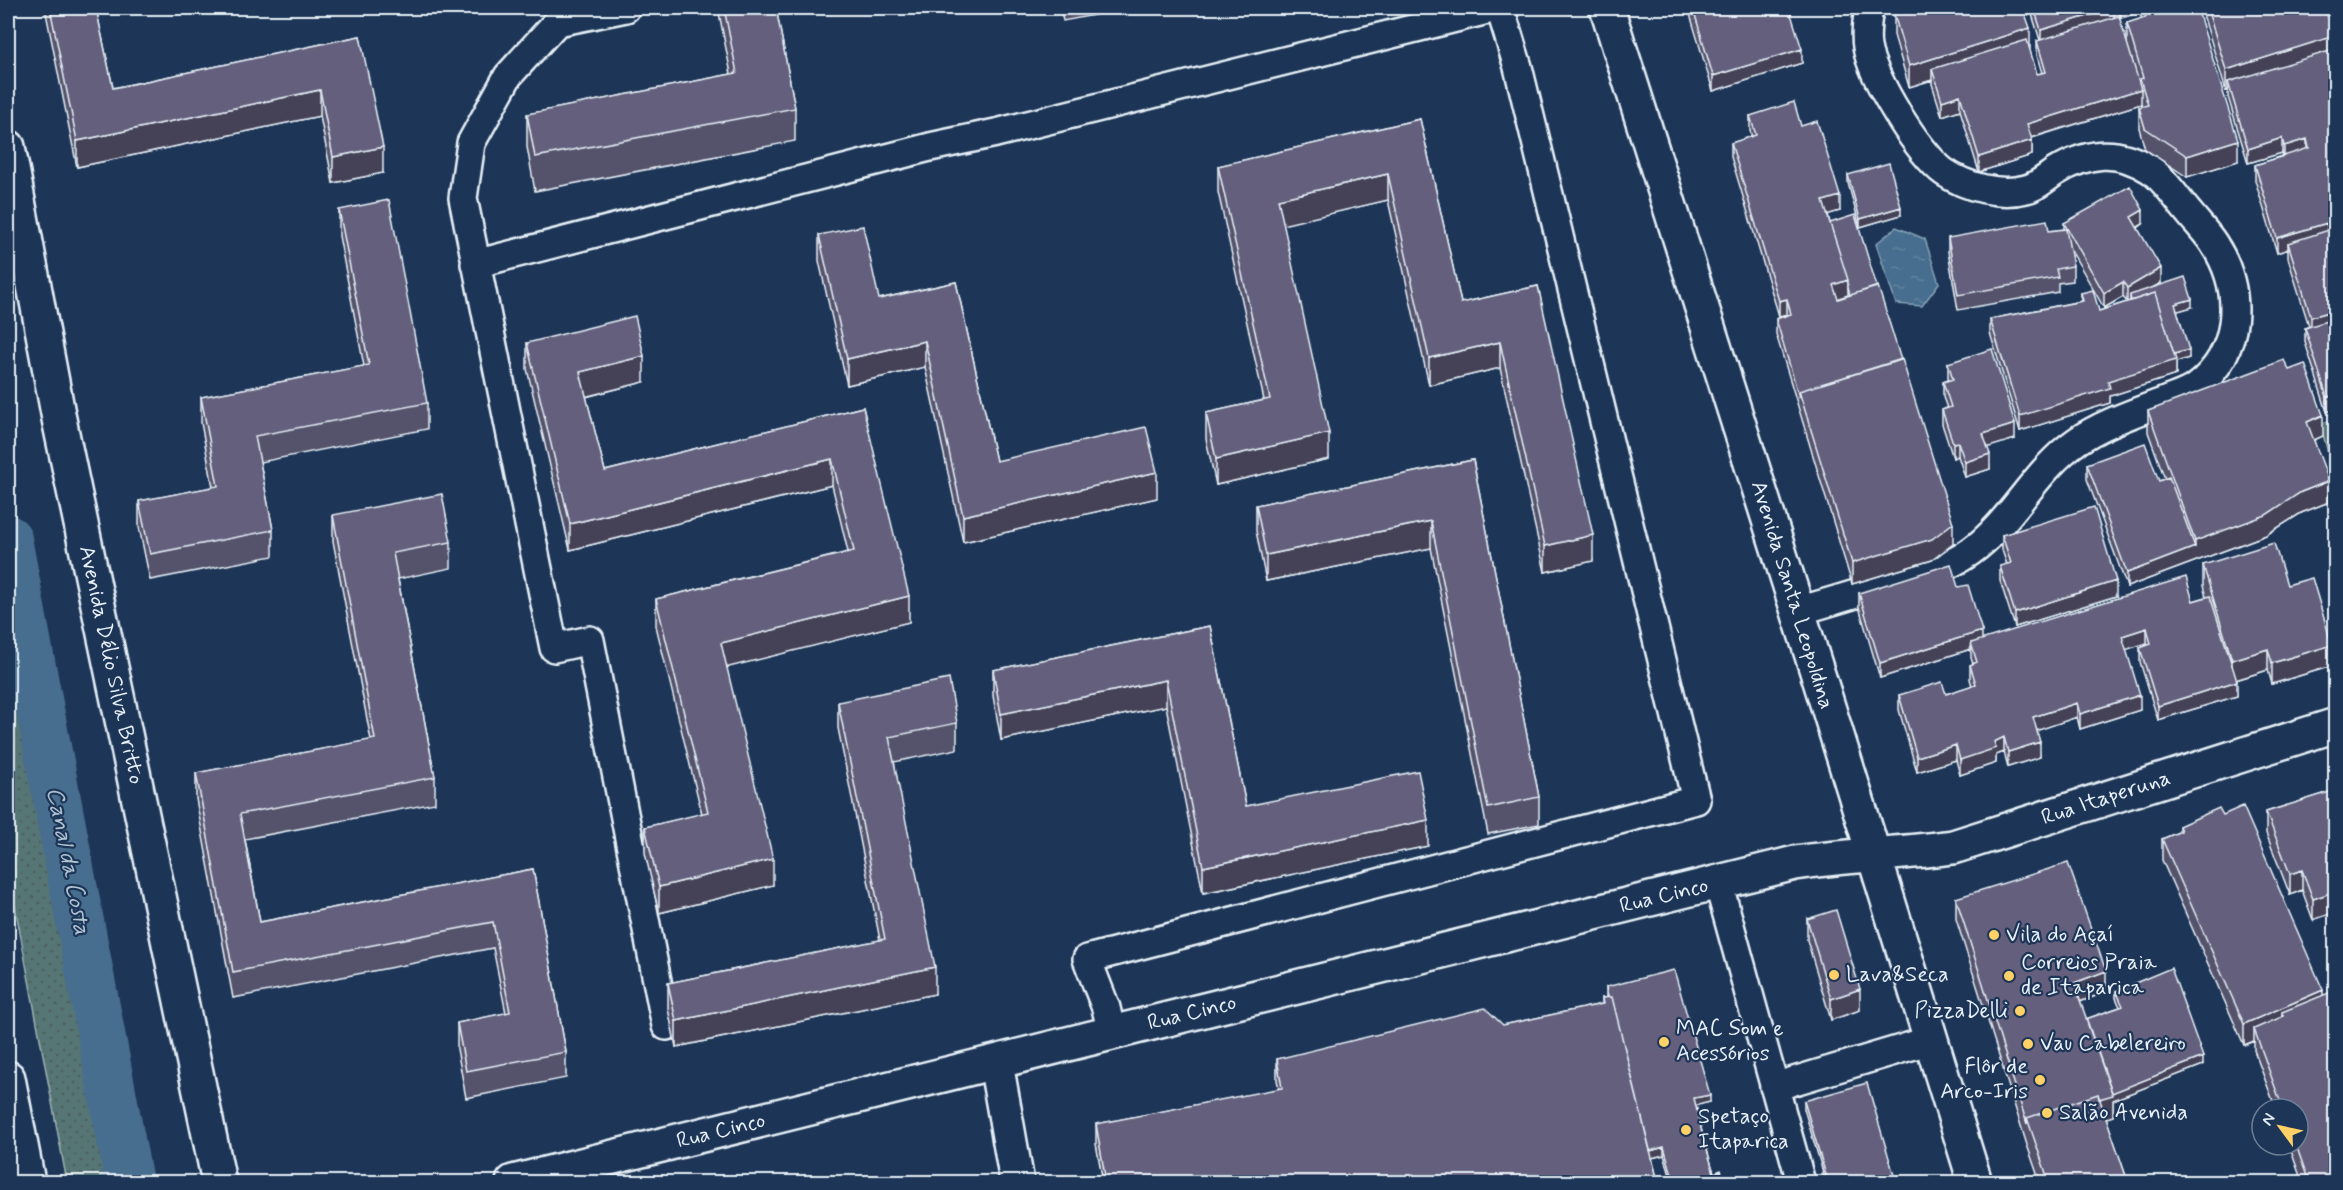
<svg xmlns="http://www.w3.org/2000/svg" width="2343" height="1190" font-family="Mynerve,sans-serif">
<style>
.park{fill:url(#park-dots);stroke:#9fb3b6;stroke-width:1.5}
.pitch{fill:#567574;stroke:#9fb3b6;stroke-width:1.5}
.water{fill:url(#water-ripples);stroke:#87a2b8;stroke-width:1.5}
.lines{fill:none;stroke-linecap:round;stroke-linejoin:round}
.canal{stroke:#466e8e;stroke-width:48}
.service-casing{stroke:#e8f1f8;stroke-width:32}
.minor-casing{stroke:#e8f1f8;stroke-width:38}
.tertiary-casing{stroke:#e8f1f8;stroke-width:38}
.secondary-casing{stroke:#e8f1f8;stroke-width:38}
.service{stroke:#1d3557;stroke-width:27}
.minor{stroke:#1d3557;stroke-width:33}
.tertiary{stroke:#1d3557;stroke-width:33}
.secondary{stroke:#1d3557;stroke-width:33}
.wall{fill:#55526c;stroke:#e8f1f8;stroke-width:1.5}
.shaded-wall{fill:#454258;stroke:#e8f1f8;stroke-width:1.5}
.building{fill:#635f7d;stroke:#e8f1f8;stroke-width:1.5}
.poi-dot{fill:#ffd166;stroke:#1d3557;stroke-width:2}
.labels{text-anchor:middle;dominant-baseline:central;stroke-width:4.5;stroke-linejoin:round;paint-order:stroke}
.street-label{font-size:22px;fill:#e8f1f8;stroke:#1d3557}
.poi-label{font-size:22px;fill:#e8f1f8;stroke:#1d3557;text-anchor:start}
.water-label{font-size:24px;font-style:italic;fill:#afc3d3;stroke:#1d3557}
</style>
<defs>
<pattern id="park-dots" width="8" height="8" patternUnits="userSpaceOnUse" patternTransform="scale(1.5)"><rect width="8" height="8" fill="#567574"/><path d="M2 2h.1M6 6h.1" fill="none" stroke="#4e5e5f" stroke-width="1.8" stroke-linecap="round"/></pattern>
<pattern id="water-ripples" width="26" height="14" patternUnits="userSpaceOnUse" patternTransform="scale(1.5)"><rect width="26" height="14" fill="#466e8e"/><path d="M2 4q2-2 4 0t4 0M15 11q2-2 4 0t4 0" fill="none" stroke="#61839f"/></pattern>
</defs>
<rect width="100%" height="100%" fill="#1d3557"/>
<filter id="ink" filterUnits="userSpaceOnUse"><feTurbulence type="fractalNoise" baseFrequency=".0167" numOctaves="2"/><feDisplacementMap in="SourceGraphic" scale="12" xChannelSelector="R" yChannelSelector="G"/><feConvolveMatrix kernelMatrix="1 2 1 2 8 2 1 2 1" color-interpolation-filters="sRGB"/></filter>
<g filter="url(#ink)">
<path class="park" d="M8,529L128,1182H67L8,869Z"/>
<path class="pitch" d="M2335,419V477L2320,424Z"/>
<path class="water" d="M1896,227L1925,239L1939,283L1922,306L1896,304L1876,244Z"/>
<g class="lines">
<path class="canal" d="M8,539L129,1182"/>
<defs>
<path id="service" d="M626,8L557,22L508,76L471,143L463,198L554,648L590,640L666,1026
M475,264L930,147L996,133L1496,8
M1798,611C1827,603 1856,594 1885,585C1915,577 1945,570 1970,552C2012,522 2034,471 2077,441C2103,423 2135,413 2165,401C2175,397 2187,394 2196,387C2242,352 2244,290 2214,244C2207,233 2197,223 2189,213C2177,199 2166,181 2151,170C2117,148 2088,152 2055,172C2046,178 2036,187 2026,189C2000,196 1966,187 1944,172C1919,154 1872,78 1867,47C1865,34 1867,21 1869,8
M1718,882L1801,1182
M1112,1034L1106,1008L1087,959L1696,800L1518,67L1500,8
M1774,1087L1931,1040"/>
<path id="minor" d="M996,1063L1017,1182"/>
<path id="tertiary" d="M1607,8L1821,684L1975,1182
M513,1182L1795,863C1847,855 1900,854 1953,847L2336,725"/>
<path id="secondary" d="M8,147L59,419L219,1182
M8,1078L28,1182"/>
</defs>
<use href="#service" class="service-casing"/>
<use href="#minor" class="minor-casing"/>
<use href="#tertiary" class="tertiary-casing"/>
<use href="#secondary" class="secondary-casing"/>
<use href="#service" class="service"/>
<use href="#minor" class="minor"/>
<use href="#tertiary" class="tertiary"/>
<use href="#secondary" class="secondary"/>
</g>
<path class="wall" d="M45,8H96L113,88L360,36L383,173L333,183L320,116L77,167Z
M718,8H776L795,108V141L535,191L527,147V114L731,74Z
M1060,8H1132L1063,21Z
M1689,8H1789L1802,63L1713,91L1689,11Z
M1908,8H2023L2029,49L2037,74L2042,73L2037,56V41L2040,40L2030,8H2114V17L2127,43V23L2141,19V12L2121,18L2118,8H2197L2238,161L2187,177L2145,149L2139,128V107L2142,106L2141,103V104L2032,138V155L1979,172L1960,110L1942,116L1932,84V80L1909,87L1894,35V14L1908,9Z
M2202,8H2325L2334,36L2327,412L2305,342V328L2309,326L2288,258V249L2277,253L2255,180V165L2283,156L2282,153L2248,163L2228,97V90L2226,91L2202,11Z
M1750,116L1801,126L1840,211L1828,214L1830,223L1953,544L1932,560L1852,584L1776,334V319L1787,315V314L1779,316L1731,157V143L1752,137L1750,131Z
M1420,119L1461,303L1538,286L1593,561L1545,572L1500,368L1429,385L1388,200L1283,224L1329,459L1216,485L1206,439V413L1264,400L1218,192V166Z
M1848,175L1901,215L1860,227L1848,183Z
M339,210L427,403V429L260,462L273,530V556L150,580L139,527V501L213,487L201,423V397L364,366L339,236Z
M2064,223L2143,224L2138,228L2161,283L2153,288L2192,307L2177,311L2189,358L2176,362V375L2110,396V403L2020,431L1990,333V319L2081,301V293L2099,311L2127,302L2123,297L2104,308L2069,247L2073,266V281L2058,283V292L1958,310L1948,252V238L2049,231L2064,229Z
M819,235L879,299L956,282L996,461L1157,498L963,542L925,367L847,385L819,261Z
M527,343L644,382L586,397L605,471L863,407L909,622L726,667L773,885L659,913L645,853V827L702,814L656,626V599L848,552L832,485L570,550L527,369Z
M1948,363L2015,439L1987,447L1990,469L1965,477L1958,456L1953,458L1942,424V410L1947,408L1943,397V382L1948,380Z
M2289,370L2323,436L2314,440L2329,502L2301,513L2266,535L2127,587L2087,479V464L2159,481L2165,479L2148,432V411Z
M1473,460L1539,797V824L1488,834L1431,548L1266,581L1256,531V505Z
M333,515L451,542V568L398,579L435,777V803L245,839L260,922L533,869L566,1052V1078L466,1098L457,1049V1023L506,1013L493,948L233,998L196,799V773L371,740L333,541Z
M2002,535L2116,596L2015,627L2000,581V566L2007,565L2002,550Z
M2203,565L2287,585L2332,666L2272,684L2268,670L2236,680L2237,696L2158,720L2140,662V648L2147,645V643L2126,649L2140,710L2080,729L2077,717L2037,730L2040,757L2008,767L2004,752L1996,755V763L1960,775L1956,760L1917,772L1899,710V695L1946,694L1972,686L1970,679V665L1973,664L1971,658V649L1880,678L1859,607V593L1958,587L1982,640L2193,601L2206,597L2203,586Z
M1210,626L1246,806L1428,846L1203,893L1166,706L1001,740L993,696V670Z
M838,702L957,723V749L894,762L935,994L676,1047L668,1009V983L880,940L838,728Z
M2336,790L2313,920L2302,890L2290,895L2266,833V812Z
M2223,815L2323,995L2336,1182H2302L2289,1145H2298V1109H2276L2254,1050V1041L2244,1045L2162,860V839L2179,832V826Z
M1956,898L2106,992L2080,1002L2086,1019L2120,1007L2116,998V991L2203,1065L2113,1100V1116L2106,1118L2128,1182H2040L2027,1145L1956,919Z
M1807,919L1860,1010L1831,1020L1807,940Z
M1606,987L1710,1102L1696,1105L1703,1137L1714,1173L1725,1182H1672L1664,1155L1652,1158L1658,1182H1103L1096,1144V1124L1279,1089L1277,1080V1059L1503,1025L1602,1004V998H1606Z
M1804,1101L1896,1182H1826L1804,1109Z"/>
<path class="shaded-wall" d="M2114,8V22L2041,45V30Z
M2121,8H2141V12L2121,18Z
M2030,28V49L1932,69V80L1909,87V66Z
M2334,36V57L2228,82V90L2226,91V70Z
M1802,49V63L1713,91V76Z
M2336,80V95L2332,81Z
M2141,89V104L2027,139V124Z
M320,90V116L77,167V141Z
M1960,95V110L1942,116V101Z
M2336,130V145L2332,131Z
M2282,138V153L2248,163V149Z
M2307,139V154L2284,160V146Z
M2032,140V155L1979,172V157Z
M2238,140V161L2187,177V156Z
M383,147V173L333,183V157Z
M1388,174V200L1278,226V199Z
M1840,196V211L1823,216V201Z
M1901,207V215L1860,227V219Z
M2143,210V224L2131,231V217Z
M2327,223V238L2288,243V249L2277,253V238Z
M2161,268V283L2131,300L2130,295V301L2127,303V288Z
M1848,280V295L1833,300V285Z
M2123,282V297L2104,308V293Z
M1787,299V314L1779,316V301Z
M2192,299V307L2175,312V304Z
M2336,310V324L2311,332V317Z
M925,341V367L847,385V359Z
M1500,342V368L1429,385V358Z
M2189,350V358L2176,362V375L2110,396V403L2020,431V416L2172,355Z
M644,356V382L580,398V372Z
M2336,395V409L2327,412V397Z
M2323,415V436L2307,443V422Z
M2015,424V439L1983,449V434Z
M1329,433V459L1216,485V459Z
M1958,442V456L1953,458V443Z
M1990,454V469L1965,477V462Z
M832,459V485L570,550V524Z
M1157,472V498L963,542V516Z
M2329,481V502L2301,513L2266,535L2127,587V573L2195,547V541L2301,492Z
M1431,521V548L1266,581V555Z
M1953,523V544L1932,560L1852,584V563Z
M1593,535V561L1545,572V546Z
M2116,581V596L2015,627V613Z
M909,596V622L721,669V643Z
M2147,628V643L2122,651V636Z
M1982,631V646L1971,643V649L1880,678V663Z
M2332,645V666L2272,684V663Z
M2268,649V670L2232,681V660Z
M1166,680V706L1001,740V714Z
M2237,681V696L2158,720V706Z
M2140,695V710L2080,729V714Z
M2077,703V717L2033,732V717Z
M2004,737V752L1996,755V763L1960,775V760L1994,742Z
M2040,742V757L2008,767V752Z
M1956,745V760L1917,772V757Z
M1428,820V846L1203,893V867Z
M773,859V885L659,913V887Z
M2302,870V890L2290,895V874Z
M2336,891V912L2313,920V899Z
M935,967V994L676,1047V1021Z
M2106,971V992L2074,1004V983Z
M1860,989V1010L1831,1020V999Z
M2323,990V1011L2284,1016L2282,1012V1029H2254V1041L2244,1045V1024Z
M2203,1057V1065L2113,1100V1116L2035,1142L2108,1094Z
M1710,1095V1102L1694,1106V1098Z
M1664,1147V1155L1647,1159V1152Z"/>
<path class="building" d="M50,8H96L113,88L360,36L383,147L333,157L320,90L77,141Z
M724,8H776L795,108L535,157L527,114L737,73Z
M1693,8H1789L1802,49L1713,76Z
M1914,8H2023L2030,28L1909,66L1894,14Z
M2034,8H2114L2041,30Z
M2143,8H2197L2238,140L2187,156L2145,128L2139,107L2148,105L2140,79L2143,78L2127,23L2146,17Z
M2207,8H2325L2334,36L2226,70Z
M2119,16L2141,89L2027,124L2032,140L1979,157L1960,95L1942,101L1932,69L2027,40L2037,74L2046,72L2037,41Z
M2336,49V80L2332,81L2336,95V130L2332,131L2334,140H2336V310L2311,317L2288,243L2329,230L2327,223L2277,238L2255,165L2309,148L2307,139L2284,146L2282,138L2248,149L2228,82Z
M1794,102L1801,126L1817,121L1840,196L1823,201L1848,280L1833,285L1838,299L1878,286L1901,360L1799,391V397L1776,319L1791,314L1787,299L1779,301L1731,143L1756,135L1750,116Z
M1420,119L1461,303L1538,286L1593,535L1545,546L1500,342L1429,358L1388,174L1278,199L1329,433L1216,459L1206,413L1270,399L1218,166Z
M1889,163L1901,207L1860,219L1848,175Z
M2130,186L2143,210L2131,217L2161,268L2127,288L2123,282L2104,293L2064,223Z
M389,200L427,403L255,436L273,530L150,554L139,501L218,486L201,397L369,365L339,210Z
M1855,215L1877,287L1850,295L1848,288V280L1830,223Z
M2047,220L2049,231L2066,229L2073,266L2056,269L2058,277L1958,295L1948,238Z
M863,226L879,299L956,282L996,461L1146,427L1157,472L963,516L925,341L847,359L819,235Z
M2185,277L2192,299L2175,304L2189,350L2174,354L2155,293L2131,301L2130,295Z
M2093,290L2099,311L2155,293L2176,360L2108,381L2110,388L2020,416L1990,319L2083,301L2081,293Z
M635,316L644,356L580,372L605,471L863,407L909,596L721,643L773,859L659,887L645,827L708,812L656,599L854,551L832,459L570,524L527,343Z
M2336,318V395L2327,397L2305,328Z
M1992,349L2015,424L1983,434L1990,454L1965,462L1958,442L1953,443L1942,410L1951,407L1943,382L1953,379L1948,363Z
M1902,359L1953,523L1932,539L1852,563L1799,391Z
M2284,360L2289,370L2305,364L2323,415L2307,422L2329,481L2301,492L2266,515L2195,541L2148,411Z
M2145,443L2159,481L2169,477L2195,547L2127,573L2087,464Z
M1473,460L1539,797L1488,808L1431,521L1266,555L1256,505Z
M442,494L451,542L393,553L435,777L240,814L260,922L533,869L566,1052L466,1071L457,1023L510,1012L493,922L233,972L196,773L375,739L333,515Z
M2094,507L2116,581L2015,613L2000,566L2011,563L2002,535Z
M2274,543L2287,585L2312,578L2332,645L2272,663L2268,649L2232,660L2203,565Z
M1951,564L1958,587L1968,585L1982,631L1880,663L1859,593Z
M2186,577L2193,601L2210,596L2237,681L2158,706L2140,648L2151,644L2147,628L2122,636L2140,695L2080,714L2077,703L2033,717L2040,742L2008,752L2004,737L1994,742L1996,748L1960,760L1956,745L1917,757L1899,695L1942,682L1946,694L1976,684L1970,665L1977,662L1971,643Z
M1210,626L1246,806L1418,771L1428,820L1203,867L1166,680L1001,714L993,670Z
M949,679L957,723L889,737L935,967L676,1021L668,983L885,939L838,702Z
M2336,790V891L2313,899L2302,870L2290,874L2266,812Z
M2243,806L2323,990L2244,1024L2162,839L2181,831L2179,826L2219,808L2223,815Z
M2068,863L2106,971L2074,983L2113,1095L2099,1099L2098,1094L2027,1118V1124L1956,898Z
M1836,910L1860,989L1831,999L1807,919Z
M2171,968L2203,1057L2112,1093L2086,1019L2123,1006L2116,991Z
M1674,970L1710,1095L1694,1098L1703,1137L1714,1173L1721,1170L1725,1182H1674L1664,1147L1650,1151L1612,997H1608L1606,987Z
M2336,990V1013H2334L2336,1016V1182H2309L2296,1145H2298V1109H2283L2254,1029L2284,1016L2282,1012Z
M1612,997L1658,1182H1106L1096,1124L1282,1088L1277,1059L1485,1008L1503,1025L1603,1004L1602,998Z
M1867,1083L1896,1182H1828L1804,1101Z
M2098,1094L2128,1182H2049L2027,1118Z"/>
</g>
<g class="poi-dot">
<circle cx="1994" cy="935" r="6"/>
<circle cx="1834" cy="975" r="6"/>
<circle cx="2009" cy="976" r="6"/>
<circle cx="2020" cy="1011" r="6"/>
<circle cx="1664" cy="1042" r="6"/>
<circle cx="2028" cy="1044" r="6"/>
<circle cx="2040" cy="1080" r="6"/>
<circle cx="2047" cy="1113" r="6"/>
<circle cx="1686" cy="1130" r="6"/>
</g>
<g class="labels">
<g class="street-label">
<text transform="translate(1792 595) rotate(73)">Avenida Santa Leopoldina</text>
<text transform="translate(111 665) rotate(78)">Avenida Délio Silva Britto</text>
<text transform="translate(2106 798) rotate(-18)">Rua Itaperuna</text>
<text transform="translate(1664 896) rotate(-14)">Rua Cinco</text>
<text transform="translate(1192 1013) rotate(-14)">Rua Cinco</text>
<text transform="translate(721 1131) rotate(-14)">Rua Cinco</text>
</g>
<g class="poi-label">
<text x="2006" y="935">Vila do Açaí</text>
<text x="2021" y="963">Correios Praia<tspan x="2021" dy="25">de Itaparica</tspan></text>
<text x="1846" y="975">Lava&amp;Seca</text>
<text x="2008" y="1011" text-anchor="end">PizzaDelli</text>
<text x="1676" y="1029">MAC Som e<tspan x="1676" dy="25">Acessórios</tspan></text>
<text x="2040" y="1044">Vau Cabelereiro</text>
<text x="2028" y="1067" text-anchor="end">Flôr de<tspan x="2028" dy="25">Arco-Iris</tspan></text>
<text x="2059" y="1113">Salão Avenida</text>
<text x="1698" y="1117">Spetaço<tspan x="1698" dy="25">Itaparica</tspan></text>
</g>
<g class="water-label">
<text transform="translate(68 861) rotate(79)">Canal da Costa</text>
</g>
</g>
<rect width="2343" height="1190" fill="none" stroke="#1d3557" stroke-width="30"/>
<rect x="15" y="15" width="2313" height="1160" fill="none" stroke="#e8f1f8" stroke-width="2" filter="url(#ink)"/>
<g transform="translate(2280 1127) rotate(303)"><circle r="28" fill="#1d3557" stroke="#6e8097" stroke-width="1.5"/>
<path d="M0-4.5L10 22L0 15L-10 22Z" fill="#ffd166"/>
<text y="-9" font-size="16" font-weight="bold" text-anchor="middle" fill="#e8f1f8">N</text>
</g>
</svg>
